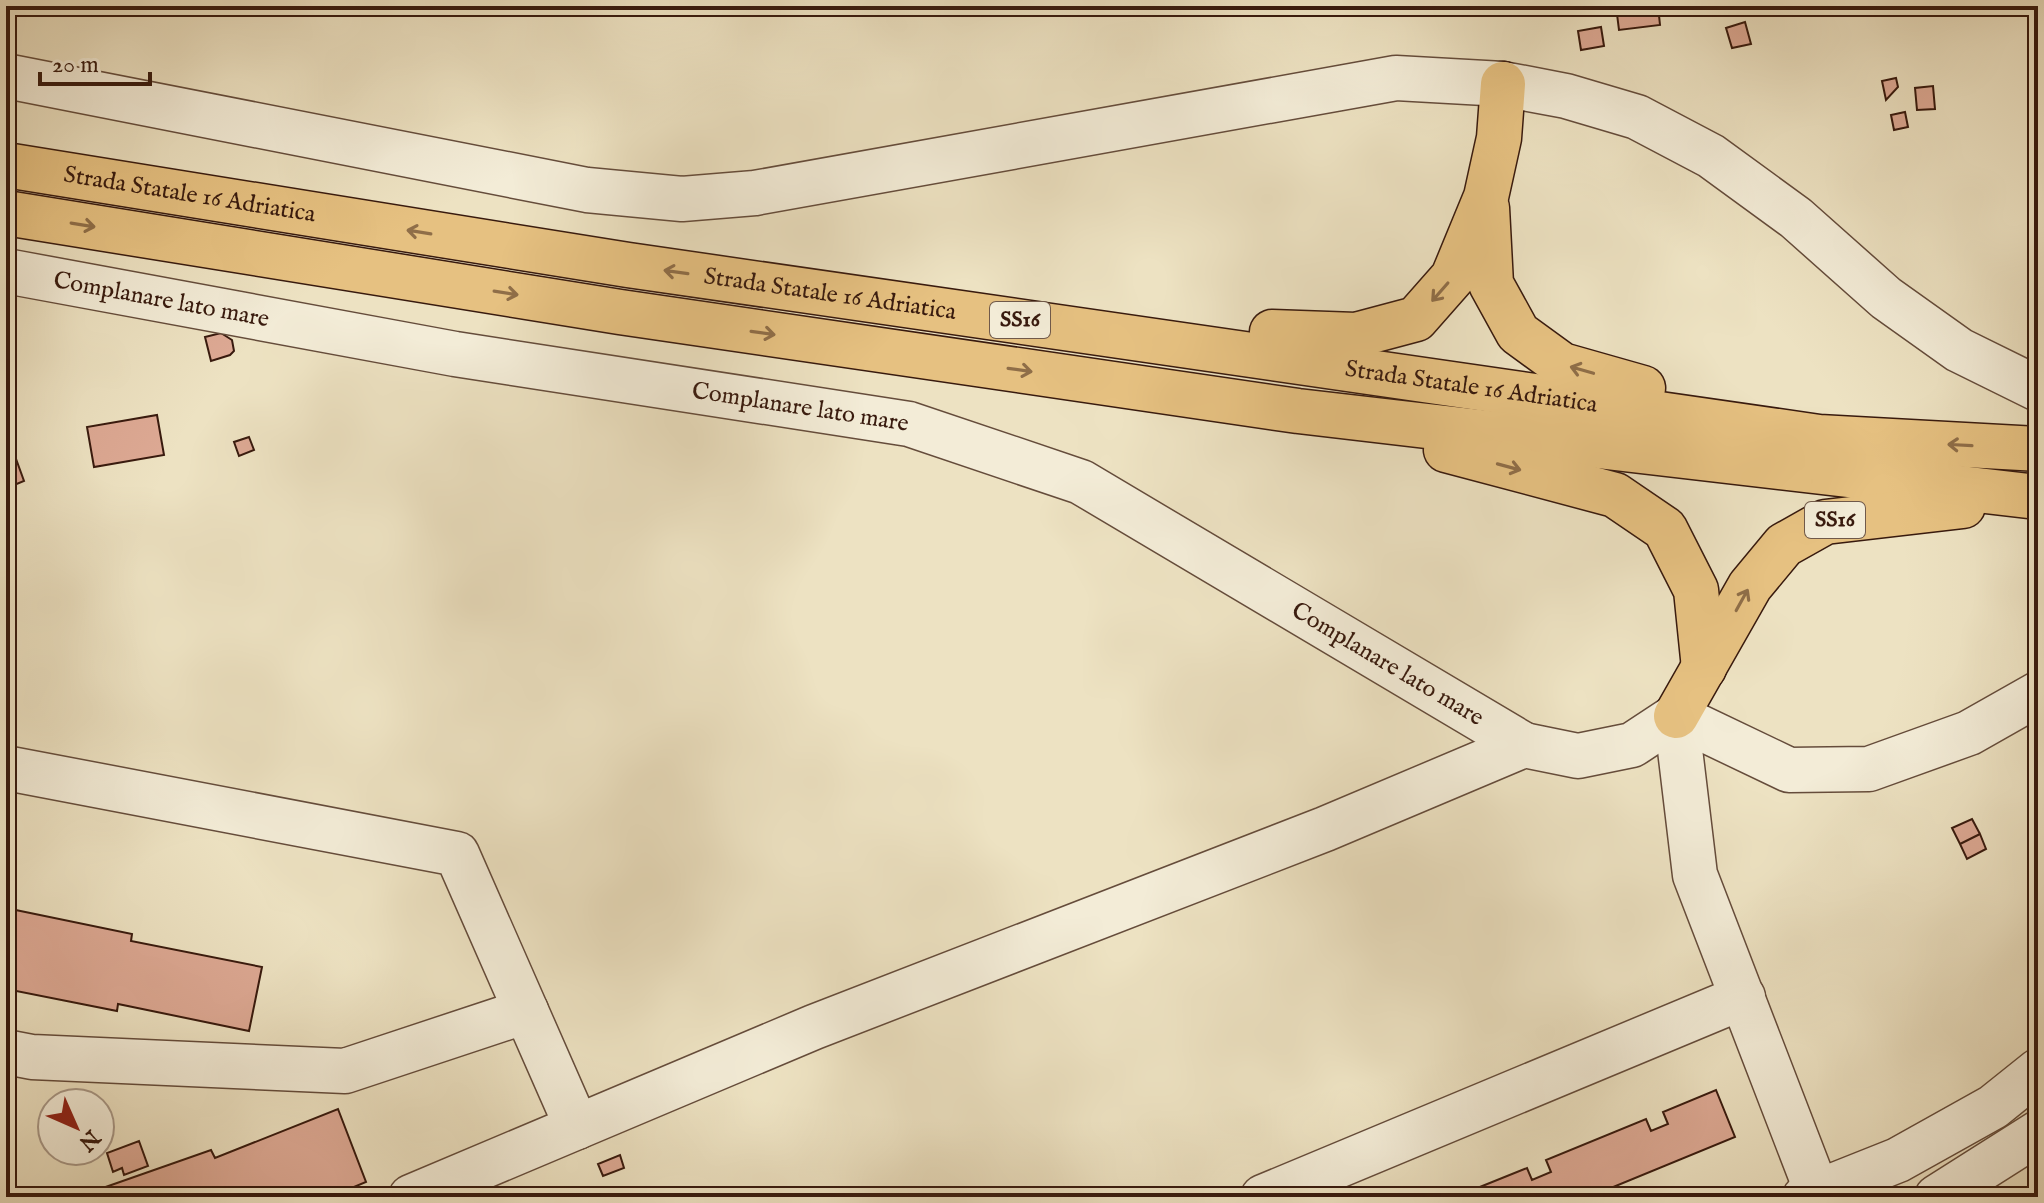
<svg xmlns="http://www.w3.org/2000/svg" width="2044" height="1203" font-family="'IM FELL English',serif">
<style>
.building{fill:#dda994;stroke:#381a0e;stroke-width:2}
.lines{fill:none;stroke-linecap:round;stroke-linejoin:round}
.minor-casing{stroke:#654c3b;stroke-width:47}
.highway-casing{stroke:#381a0e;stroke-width:47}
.minor{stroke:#f3ecd7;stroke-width:44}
.highway{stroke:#e6c181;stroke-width:44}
.oneway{stroke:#8f6e48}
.labels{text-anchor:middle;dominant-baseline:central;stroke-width:6;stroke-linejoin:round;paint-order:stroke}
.shield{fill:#f3ecd7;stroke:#70594a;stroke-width:2}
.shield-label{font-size:22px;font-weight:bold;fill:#381a0e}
.street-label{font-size:24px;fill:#381a0e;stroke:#f3ecd7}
</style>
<rect width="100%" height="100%" fill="#ede2c2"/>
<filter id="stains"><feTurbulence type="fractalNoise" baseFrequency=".0025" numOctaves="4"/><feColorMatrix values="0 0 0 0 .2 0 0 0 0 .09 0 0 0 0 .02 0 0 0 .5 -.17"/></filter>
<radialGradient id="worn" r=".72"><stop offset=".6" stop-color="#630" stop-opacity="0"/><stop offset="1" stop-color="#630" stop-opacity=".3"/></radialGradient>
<path class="building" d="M1616,6H1658L1660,25L1619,30Z
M1745,22L1751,44L1732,48L1726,28Z
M1601,27L1604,46L1581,50L1578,31Z
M1896,78L1898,87L1886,100L1882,81Z
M1933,86L1935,109L1917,110L1915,88Z
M1905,112L1908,127L1894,130L1891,115Z
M221,333L232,340L234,351L230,355L211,361L205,337Z
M157,415L164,455L94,467L87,427Z
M6,424L11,445L24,481L7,488Z
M249,437L254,450L239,456L234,442Z
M1972,819L1980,834L1960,844L1952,828Z
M1980,834L1986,849L1967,859L1960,844Z
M6,908L132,934L131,941L262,967L249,1031L118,1004L117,1011L6,989Z
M1716,1090L1735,1137L1589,1197H1455L1527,1168L1532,1180L1551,1172L1546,1160L1646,1119L1651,1131L1668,1124L1663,1112Z
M338,1109L366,1182L330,1197H97V1190L211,1150L215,1158Z
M139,1141L148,1166L124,1175L122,1168L113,1172L107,1153Z
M620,1155L624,1168L603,1176L598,1164Z"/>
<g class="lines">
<defs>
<g id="minor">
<path d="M6,76L587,190L682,199L755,193L1396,78L1503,84L1566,96L1637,117L1711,156L1796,218L1886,298L1959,350L2038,389"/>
<path id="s1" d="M6,271L455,354L909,424L1081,482L1524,745"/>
<path d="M1676,716L1695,875L1819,1197"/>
<path d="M1676,716L1789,770L1869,769L1969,733L2038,694"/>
<path d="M6,768L457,854L577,1127"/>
<path d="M6,1052L32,1057L345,1071L526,1011"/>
<path d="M411,1197L814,1027L1325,829L1524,745L1578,756L1632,745L1676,716"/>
<path d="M1263,1197L1743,997"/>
<path d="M1805,1197L1898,1160L1993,1107L2038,1071"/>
<path d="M1937,1197L2038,1133"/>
</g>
<g id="highway">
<path id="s2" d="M6,165L628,265L1819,437L2038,449"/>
<path d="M1487,208L1491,284L1518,333L1562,365L1643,388"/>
<path d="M6,213L620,312L1298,411L2038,497"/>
<path d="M1272,332L1356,335L1416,319L1453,277L1486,197L1499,138L1503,84"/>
<path d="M1446,450L1615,495L1665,529L1696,590L1704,668"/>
<path d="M1676,716L1750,586L1784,545L1825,522L1963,506"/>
</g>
</defs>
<use href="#minor" class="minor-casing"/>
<use href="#highway" class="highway-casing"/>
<use href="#minor" class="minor"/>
<use href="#highway" class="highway"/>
</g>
<defs><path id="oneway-shaft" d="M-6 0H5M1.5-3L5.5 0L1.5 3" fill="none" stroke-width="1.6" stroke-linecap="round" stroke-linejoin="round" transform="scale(2)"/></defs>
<g class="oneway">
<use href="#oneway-shaft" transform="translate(83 225) rotate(9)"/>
<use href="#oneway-shaft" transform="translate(419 232) rotate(-171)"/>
<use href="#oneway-shaft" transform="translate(676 272) rotate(-172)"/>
<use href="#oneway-shaft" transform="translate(1440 292) rotate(131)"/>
<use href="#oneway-shaft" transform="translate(506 293) rotate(9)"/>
<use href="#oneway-shaft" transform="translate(763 333) rotate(8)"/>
<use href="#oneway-shaft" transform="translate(1020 370) rotate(8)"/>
<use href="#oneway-shaft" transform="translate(1582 370) rotate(-164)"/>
<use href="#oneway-shaft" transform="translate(1960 445) rotate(-177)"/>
<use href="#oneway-shaft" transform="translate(1509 467) rotate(15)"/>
<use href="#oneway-shaft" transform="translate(1742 600) rotate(-61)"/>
</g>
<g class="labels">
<g class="shield">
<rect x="990" y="302" width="60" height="36" rx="6"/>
<rect x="1805" y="502" width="60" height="36" rx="6"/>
</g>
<g class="shield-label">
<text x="1020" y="320">SS16</text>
<text x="1835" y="520">SS16</text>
</g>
<g class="street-label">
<text stroke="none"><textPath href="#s2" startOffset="186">Strada Statale 16 Adriatica</textPath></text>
<text stroke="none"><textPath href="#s2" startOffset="834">Strada Statale 16 Adriatica</textPath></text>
<text stroke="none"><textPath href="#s1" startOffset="158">Complanare lato mare</textPath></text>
<text stroke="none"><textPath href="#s2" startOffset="1482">Strada Statale 16 Adriatica</textPath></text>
<text stroke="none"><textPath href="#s1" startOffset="806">Complanare lato mare</textPath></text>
<text stroke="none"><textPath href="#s1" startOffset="1454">Complanare lato mare</textPath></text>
</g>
</g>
<rect width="2044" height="1203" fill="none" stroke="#ede2c2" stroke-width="32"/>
<rect x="8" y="8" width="2028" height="1187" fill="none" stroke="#381a0e" stroke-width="4"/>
<rect x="16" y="16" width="2012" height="1171" fill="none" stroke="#381a0e" stroke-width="2"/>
<g transform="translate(76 1127) rotate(135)"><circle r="38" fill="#f3ecd7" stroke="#a89887" stroke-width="2"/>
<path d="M0-6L14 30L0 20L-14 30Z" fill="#8f2418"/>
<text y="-12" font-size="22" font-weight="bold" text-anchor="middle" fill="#381a0e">N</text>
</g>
<path d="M40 72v12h110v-12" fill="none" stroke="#381a0e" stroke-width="4"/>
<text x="52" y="72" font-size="24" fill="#381a0e" stroke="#f3ecd7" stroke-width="6" paint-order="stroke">20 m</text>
<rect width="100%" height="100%" filter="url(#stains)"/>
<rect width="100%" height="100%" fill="url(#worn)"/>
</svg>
